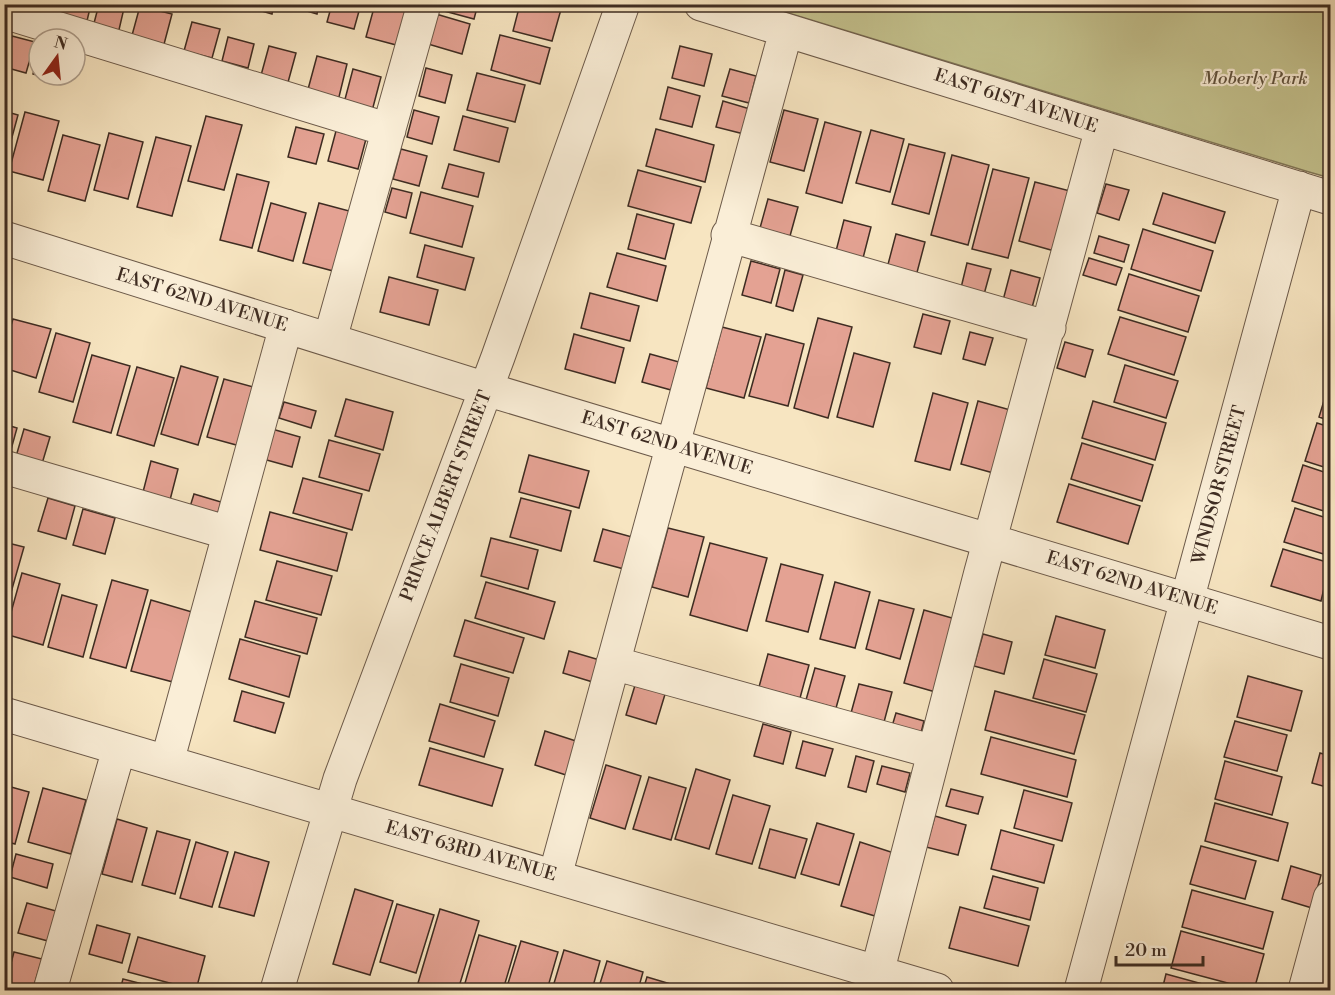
<svg xmlns="http://www.w3.org/2000/svg" width="1335" height="995" font-family="'Libre Bodoni',serif">
<style>
.green{fill:#c4c28e;stroke:#817758;stroke-width:1.5}
.building{fill:#e4a293;stroke:#3e2c22;stroke-width:1.5}
.lines{fill:none;stroke-linecap:round;stroke-linejoin:round}
.minor-casing{stroke:#6c5a4a;stroke-width:35}
.minor{stroke:#faeed7;stroke-width:33}
.labels{text-anchor:middle;dominant-baseline:central;stroke-width:4.5;stroke-linejoin:round;paint-order:stroke}
.park-label{font-size:18px;font-style:italic;fill:#60523d;stroke:#faeed7}
.street-label{font-size:18px;fill:#3e2c22;stroke:#faeed7}
</style>
<rect width="100%" height="100%" fill="#f7e5c1"/>
<filter id="stains"><feTurbulence type="fractalNoise" baseFrequency=".00333" numOctaves="4"/><feColorMatrix values="0 0 0 0 .2 0 0 0 0 .09 0 0 0 0 .02 0 0 0 .5 -.17"/></filter>
<radialGradient id="worn" r=".72"><stop offset=".6" stop-color="#630" stop-opacity="0"/><stop offset="1" stop-color="#630" stop-opacity=".3"/></radialGradient>
<path class="green" d="M762,5H1330V178L1309,172Z"/>
<path class="building" d="M64,4H91L86,25L61,19Z
M99,4H125L118,34L93,27Z
M238,4H274L272,14Z
M284,4H319L317,14Z
M332,4H361L354,29L327,22Z
M375,4H411L400,46L366,37Z
M446,4H478L474,19L444,11Z
M520,4L562,6L552,41L513,31Z
M140,6L172,14L163,48L131,39Z
M436,14L470,24L462,54L428,44Z
M192,22L220,29L212,58L184,51Z
M500,35L550,48L540,84L491,70Z
M12,36L35,42L26,73L4,67Z
M228,37L254,44L248,68L222,61Z
M269,46L296,53L287,86L260,79Z
M680,46L712,54L704,86L672,78Z
M39,51V75H65L63,82L33,74Z
M317,56L347,64L338,101L307,93Z
M426,68L452,75L445,103L419,96Z
M353,69L381,77L372,111L344,103Z
M730,69L756,76L749,103L722,96Z
M477,73L525,85L515,122L467,110Z
M668,87L700,96L692,127L660,119Z
M723,101L750,109L744,134L716,127Z
M414,110L439,117L432,144L407,137Z
M784,110L818,119L804,171L770,162Z
M4,111L18,115L5,163L4,162Z
M25,112L59,121L43,180L9,171Z
M206,116L242,125L224,190L188,181Z
M463,116L508,128L499,162L454,150Z
M825,122L861,132L842,203L806,193Z
M296,127L324,134L316,164L288,157Z
M656,129L714,145L705,182L646,166Z
M871,130L904,139L890,192L856,183Z
M336,131L366,139L358,169L328,161Z
M109,133L143,142L128,199L94,190Z
M63,135L100,145L85,201L48,191Z
M156,137L191,146L172,216L137,207Z
M909,144L945,153L929,214L892,204Z
M401,149L427,156L419,186L393,179Z
M952,155L989,165L968,245L931,235Z
M449,164L484,173L478,197L442,188Z
M993,169L1029,178L1008,258L972,249Z
M638,170L701,187L691,223L628,206Z
M237,174L269,182L252,248L220,240Z
M1035,182L1074,192L1058,252L1019,241Z
M1106,184L1129,190L1119,220L1097,213Z
M392,188L412,193L406,218L385,212Z
M421,192L473,206L462,247L410,233Z
M1163,193L1225,212L1215,243L1153,224Z
M768,199L798,207L790,236L760,228Z
M271,203L306,213L293,261L258,251Z
M319,203L353,212L337,272L303,263Z
M637,214L674,224L665,259L628,249Z
M844,220L871,227L862,262L835,255Z
M1143,229L1213,251L1201,291L1131,269Z
M896,234L925,242L915,280L886,272Z
M1099,236L1129,245L1124,262L1094,253Z
M425,245L474,258L465,290L417,277Z
M617,253L666,266L657,301L607,287Z
M1089,258L1122,268L1116,285L1083,275Z
M751,261L780,269L771,303L742,295Z
M967,263L991,269L983,298L960,292Z
M785,270L803,275L793,311L776,306Z
M1011,270L1040,278L1030,315L1001,308Z
M1129,274L1199,296L1188,332L1118,310Z
M389,277L438,290L429,325L380,312Z
M590,293L639,306L630,341L581,328Z
M923,314L950,321L941,354L914,347Z
M1120,317L1186,337L1174,375L1108,354Z
M818,318L852,327L828,418L794,408Z
M13,319L51,329L36,378L4,368V349Z
M722,327L761,337L744,398L706,388Z
M970,332L993,338L985,365L963,359Z
M56,333L90,343L73,402L39,392Z
M574,334L624,348L615,383L565,369Z
M766,334L804,344L788,406L749,396Z
M1065,342L1093,350L1085,377L1057,368Z
M854,353L890,363L873,427L837,417Z
M650,354L679,362L671,390L642,382Z
M92,355L130,366L111,433L73,422Z
M1125,365L1178,381L1166,418L1114,402Z
M181,366L218,377L198,445L161,434Z
M137,367L174,378L154,446L117,435Z
M224,379L257,388L240,446L207,437Z
M1330,381V421L1319,417Z
M933,393L968,403L950,470L915,461Z
M346,399L393,412L383,450L335,436Z
M978,401L1014,411L997,474L961,464Z
M1093,401L1166,423L1155,460L1082,438Z
M284,402L316,411L311,428L279,418Z
M1317,423L1330,427V469L1305,461Z
M4,424L17,428L9,457L4,456Z
M24,429L50,437L41,467L15,460Z
M272,429L300,437L292,467L263,459Z
M329,440L380,454L369,491L319,477Z
M1082,443L1153,465L1142,501L1071,479Z
M529,455L589,471L579,508L519,492Z
M151,461L178,469L170,500L143,492Z
M1303,465L1330,474V513L1292,501Z
M303,478L362,494L352,530L293,513Z
M1069,484L1140,506L1128,544L1057,522Z
M194,494L221,502L217,518L189,510Z
M48,498L75,506L66,539L38,531Z
M521,498L571,511L561,551L510,537Z
M1295,508L1330,519V556L1284,542Z
M83,509L115,518L105,554L73,545Z
M270,512L347,533L337,571L260,550Z
M668,528L704,537L688,597L652,587Z
M603,529L632,537L624,569L594,561Z
M491,538L538,550L528,589L481,576Z
M4,542L24,547L4,617Z
M710,543L767,558L747,631L690,615Z
M1283,549L1330,563L1321,601L1271,586Z
M277,561L332,576L321,615L266,600Z
M781,564L823,575L808,632L766,621Z
M22,573L60,584L43,645L5,634Z
M112,580L148,590L126,668L90,658Z
M486,582L555,602L544,639L475,618Z
M835,582L870,592L855,648L820,639Z
M62,595L97,605L83,657L48,647Z
M151,600L192,612L173,682L131,671Z
M879,600L914,609L900,659L866,649Z
M255,601L317,618L307,654L245,637Z
M924,610L959,620L939,693L904,683Z
M1056,616L1105,630L1095,668L1045,655Z
M465,620L524,638L513,673L454,656Z
M983,634L1012,642L1004,674L974,666Z
M240,639L300,656L289,697L229,679Z
M569,651L603,661L596,683L563,673Z
M768,654L809,665L800,698L759,687Z
M1044,659L1097,674L1086,712L1033,698Z
M461,664L509,678L498,716L450,702Z
M815,668L845,676L836,708L806,700Z
M1248,676L1302,691L1291,731L1237,717Z
M636,682L666,691L656,724L626,715Z
M859,684L892,692L884,722L851,713Z
M242,691L284,703L275,733L234,721Z
M995,691L1085,715L1074,754L985,730Z
M440,704L495,721L484,757L429,741Z
M896,713L924,721L919,741L890,733Z
M1330,716V742L1324,740Z
M1235,721L1287,735L1277,771L1224,757Z
M763,724L791,732L783,764L754,756Z
M545,731L576,741L566,775L535,765Z
M991,737L1076,760L1067,797L981,774Z
M803,741L833,749L825,776L796,768Z
M430,748L503,769L492,806L419,785Z
M1320,753L1330,756V788L1312,783Z
M856,756L874,761L866,792L848,787Z
M1225,761L1282,777L1272,815L1215,799Z
M606,765L641,776L625,829L590,818Z
M882,766L910,773L905,792L877,784Z
M696,769L730,780L709,849L675,839Z
M649,777L686,788L671,840L633,829Z
M4,785L29,792L15,844L4,841Z
M43,788L86,800L71,854L28,842Z
M951,789L983,797L978,814L946,806Z
M1024,790L1072,803L1062,841L1014,828Z
M733,795L770,806L752,864L716,854Z
M1215,803L1288,823L1278,861L1205,841Z
M935,816L966,825L958,855L926,847Z
M117,819L147,828L132,882L102,874Z
M817,823L854,834L839,885L801,874Z
M770,829L807,839L795,878L759,868Z
M1001,830L1054,845L1044,883L991,869Z
M157,831L190,840L175,894L142,885Z
M196,842L228,852L212,907L180,898Z
M860,842L894,853L875,916L841,906Z
M1201,846L1256,861L1245,899L1190,884Z
M235,852L269,862L254,916L219,907Z
M16,854L53,864L47,888L10,877Z
M1291,866L1321,875L1312,908L1282,899Z
M993,876L1038,888L1030,920L984,908Z
M355,889L393,901L370,975L333,964Z
M1192,890L1273,912L1263,949L1182,927Z
M27,903L56,911L48,941L18,933Z
M397,904L434,915L416,973L380,962Z
M960,907L1029,926L1018,966L949,948Z
M440,909L479,921L458,990H443L418,983Z
M97,925L130,934L122,963L89,954Z
M1181,931L1264,954L1254,990L1171,968Z
M479,935L516,946L503,990H463Z
M138,937L205,956L196,990L128,972Z
M521,941L558,952L547,990H506Z
M564,950L600,961L592,990H552Z
M14,952L42,959L33,989L6,982Z
M607,961L643,972L638,990H598Z
M1329,965L1330,990H1322Z
M1166,974L1221,989V990H1162Z
M647,977L684,988L683,990H643Z
M123,979L166,990H120Z"/>
<g class="lines">
<defs>
<path id="minor" d="M701,4L1330,198
M4,12L389,130
M728,235L1049,328
M4,238L486,389L1330,643
M330,339L424,4
M4,467L229,533
M613,663L934,752
M4,714L937,990
M167,762L286,326
M555,876L786,31
M877,973L981,572L1102,128
M50,990L119,749
M277,990L340,779L498,357L623,4
M1081,990L1299,188
M1305,990L1330,898"/>
</defs>
<use href="#minor" class="minor-casing"/>
<use href="#minor" class="minor"/>
</g>
<g class="labels">
<g class="park-label">
<text x="1255" y="78">Moberly Park</text>
</g>
<g class="street-label">
<text transform="translate(1016 101) rotate(18)">EAST 61ST AVENUE</text>
<text transform="translate(202 300) rotate(17)">EAST 62ND AVENUE</text>
<text transform="translate(667 443) rotate(17)">EAST 62ND AVENUE</text>
<text transform="translate(1219 485) rotate(-75)">WINDSOR STREET</text>
<text transform="translate(446 496) rotate(-69)">PRINCE ALBERT STREET</text>
<text transform="translate(1132 583) rotate(17)">EAST 62ND AVENUE</text>
<text transform="translate(471 851) rotate(16)">EAST 63RD AVENUE</text>
</g>
</g>
<rect width="1335" height="995" fill="none" stroke="#f7e5c1" stroke-width="24"/>
<rect x="6" y="6" width="1323" height="983" fill="none" stroke="#3e2c22" stroke-width="3"/>
<rect x="12" y="12" width="1311" height="971" fill="none" stroke="#3e2c22" stroke-width="1.5"/>
<g transform="translate(57 57) rotate(15)"><circle r="28" fill="#faeed7" stroke="#afa08f" stroke-width="1.5"/>
<path d="M0-4.5L10 22L0 15L-10 22Z" fill="#8f2418"/>
<text y="-9" font-size="16" font-weight="bold" text-anchor="middle" fill="#3e2c22">N</text>
</g>
<path d="M1116 956v9h87v-9" fill="none" stroke="#3e2c22" stroke-width="3"/>
<text x="1125" y="956" font-size="18" fill="#3e2c22" stroke="#faeed7" stroke-width="4.5" paint-order="stroke">20 m</text>
<rect width="100%" height="100%" filter="url(#stains)"/>
<rect width="100%" height="100%" fill="url(#worn)"/>
</svg>
